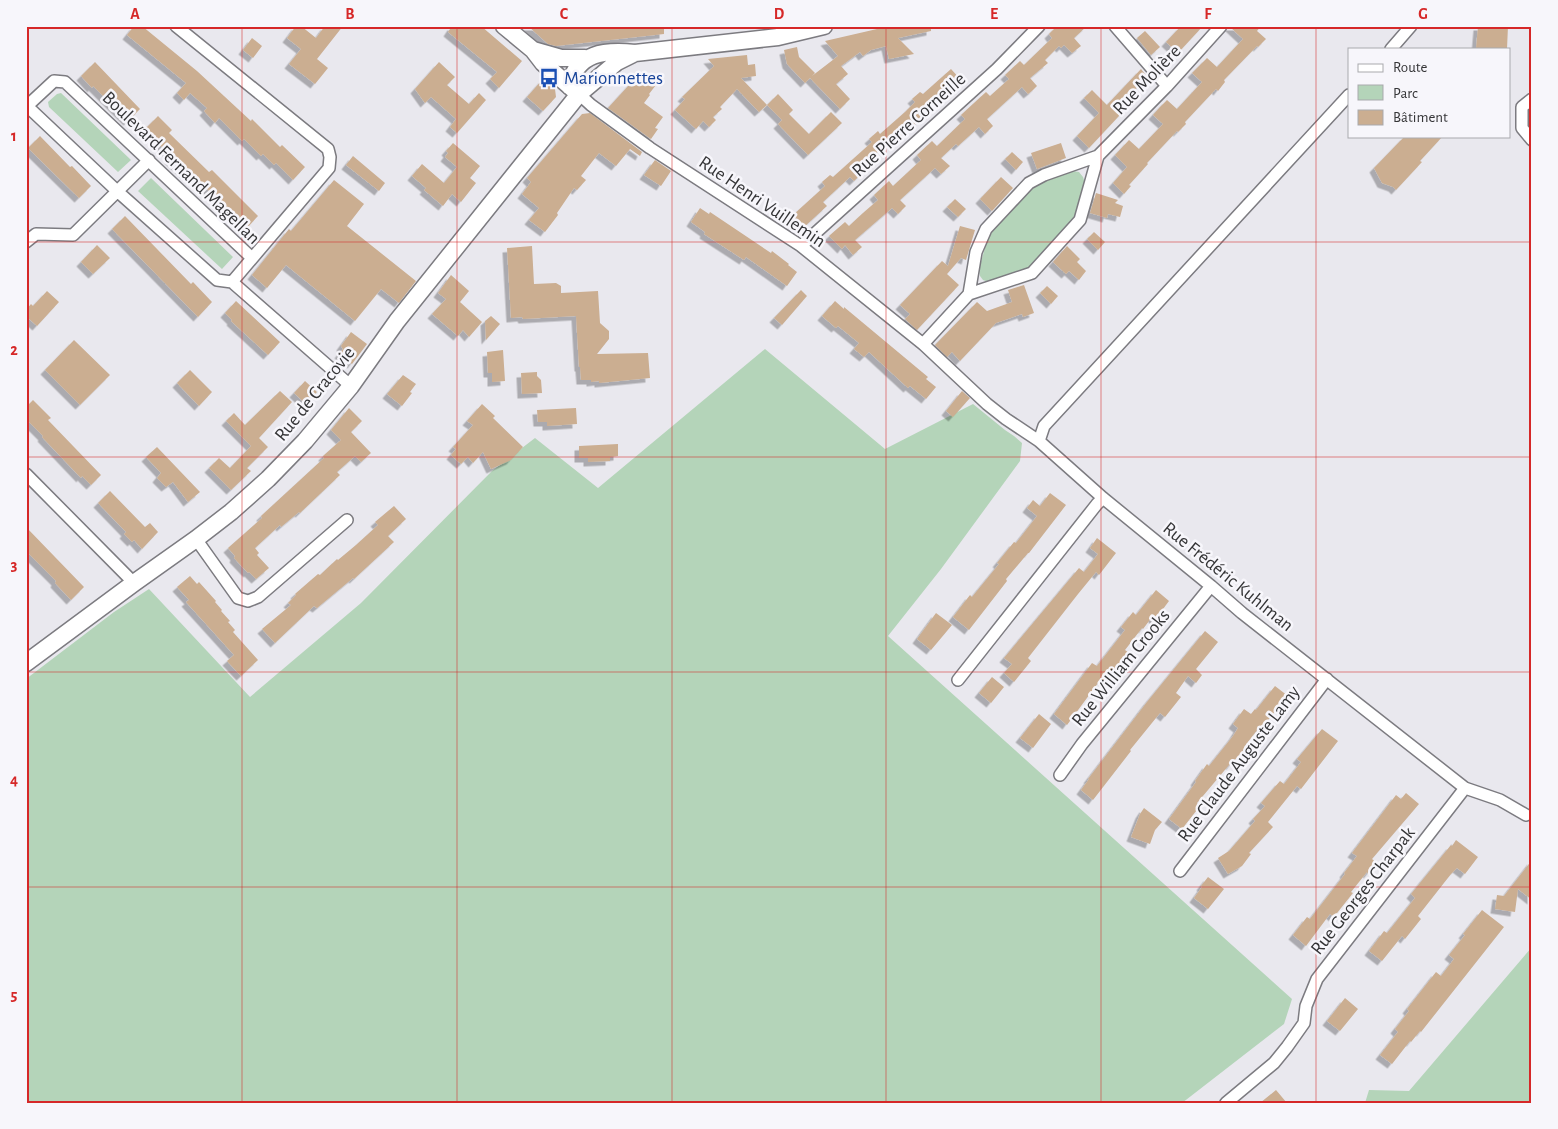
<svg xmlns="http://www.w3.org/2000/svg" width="1558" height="1129" font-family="'Alegreya Sans',sans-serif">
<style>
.green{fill:#b4d4b9}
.building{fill:#cbae91;filter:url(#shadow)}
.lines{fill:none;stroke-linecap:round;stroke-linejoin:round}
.street-casing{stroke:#7c7b80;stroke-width:14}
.secondary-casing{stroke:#7c7b80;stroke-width:19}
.street{stroke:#fff;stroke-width:11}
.secondary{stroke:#fff;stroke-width:16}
.grid{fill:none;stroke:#d62828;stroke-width:1;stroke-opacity:0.55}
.labels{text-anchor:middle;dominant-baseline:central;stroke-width:5;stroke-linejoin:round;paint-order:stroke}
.transit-label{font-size:19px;fill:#164399;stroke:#f7f6fb;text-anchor:start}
.street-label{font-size:19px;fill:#353537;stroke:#f7f6fb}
.neatline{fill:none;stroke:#d62828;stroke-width:2}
.grid-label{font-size:16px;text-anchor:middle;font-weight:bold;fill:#d62828}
</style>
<defs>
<filter id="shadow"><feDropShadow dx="-4.5" dy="4.5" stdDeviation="0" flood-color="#0004"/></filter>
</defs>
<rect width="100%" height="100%" fill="#e9e8ee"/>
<path class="green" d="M61,93L131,160L118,172L49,107L48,102L57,94Z
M1073,171L1079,172L1083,177L1085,183L1075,219L1027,269L991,283L983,280L980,276L979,269L987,241L995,227L1037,182L1061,172Z
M151,178L233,257L222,269L138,191Z
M765,349L885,449L973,404L1005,430L1014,436L1022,443L1020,461L941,569L888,636L1292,999L1284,1024L1182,1103H26V679L114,612L149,589L250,697L361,603L492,471L535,438L598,488Z
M1532,947V1103H1365L1369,1090L1409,1091Z"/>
<path class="building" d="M134,26H142L197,71L251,121L252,119L280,147L282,145L305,167L293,180L276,163L274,165L263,154L261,156L244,139L242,141L219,118L215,123L204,111L207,108L190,93L184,100L177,93L186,83L127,35Z
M296,26H301L316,38L325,26H343L317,59L328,68L315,84L289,64L301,49L287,38Z
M452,26H481L522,61L499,88L490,79L497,72L448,32Z
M528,26H585V29L604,26H664V34L556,46L548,44Z
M890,26H931V31L898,38L914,54L889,59L886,46L871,50L863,56L860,52L841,66L848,74L836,84L850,99L840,109L810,78L805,83L787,64L784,50L797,47L799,57L815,73L812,76L838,56L825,41Z
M1057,26H1087L1074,38L1081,46L1072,53L1064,45L1061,48L1059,46L1045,60L1048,63L1030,78L1037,86L1033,90L1028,94L1022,87L987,119L993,126L985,134L979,127L958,146L956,144L941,158L950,166L941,174L935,168L900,200L906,206L898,214L892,208L855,240L862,247L853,255L845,245L842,249L829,236L845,222L849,226L863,213L878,200L874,195L889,181L893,186L921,160L917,155L932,141L937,146L965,119L961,115L986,92L990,96L1009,79L1005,75L1020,61L1024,65L1052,38L1049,34Z
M1181,26H1203L1178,53L1166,42Z
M1229,26H1261L1257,31L1266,39L1258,47L1257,46L1224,80L1225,82L1218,91L1216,89L1185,122L1186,124L1178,132L1177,131L1147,163L1148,164L1129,185L1131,186L1124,194L1113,183L1127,167L1115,155L1129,140L1139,149L1163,124L1153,115L1160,107L1167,100L1177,109L1202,82L1192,73L1207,58L1217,67L1243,39Z
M1478,26H1508L1507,49H1476Z
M1145,31L1160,47L1151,55L1137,38Z
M252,38L262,46L253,58L243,50Z
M747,55L748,65L755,64L756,76L741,78L767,105L759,112L737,89L720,107L722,109L713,117L716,120L709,127L703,121L696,129L675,110L685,99L682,97L714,66L708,59Z
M95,62L140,109L128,121L93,86L92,88L81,76Z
M439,62L455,77L447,85L469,104L479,93L486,100L457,133L450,127L456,119L431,97L425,103L415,89Z
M951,69L962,81L940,102L936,98L926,106L918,114L922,118L898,140L895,136L873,156L876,160L854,181L850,177L823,202L827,206L804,227L793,215L825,186L822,182L830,175L833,177L872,142L869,139L878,131L880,134L905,112L915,102L912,99L920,92L923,94Z
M1141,69L1148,78L1123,100L1132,102L1089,148L1077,136L1099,113L1084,98L1092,90L1107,105Z
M641,72L656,85L649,94L650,95L644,103L663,117L655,128L658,129L651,139L608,108Z
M543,79L555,89L556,97L543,111L527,97Z
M778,94L793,110L789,114L809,134L831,112L842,123L808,155L778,124L787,115L782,120L767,105Z
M590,113L642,152L640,156L630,149L616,166L599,153L581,176L586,180L577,190L574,188L557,213L558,215L545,232L529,220L539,208L522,194L531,182L527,178L582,114Z
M158,116L172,130L169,133L209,172L212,170L258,216L245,230L237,223L239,221L205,187L204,188L188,172L186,174L169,159L172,156L152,138L154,136L146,128Z
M40,136L70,167L72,166L91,186L79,198L28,148Z
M1405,136H1443L1420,161L1422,162L1396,190L1393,187L1382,183L1374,168Z
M453,143L480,166L470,178L476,183L461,202L452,194L443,206L424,190L426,188L412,176L422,164L444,183L457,167L445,157L448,153L446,151Z
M1061,143L1066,158L1037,169L1031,153Z
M1012,152L1023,162L1016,170L1005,159Z
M353,156L385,183L379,191L346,165Z
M655,160L671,171L661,186L644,175Z
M1001,177L1013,188L992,211L980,199Z
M334,180L364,204L347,226L416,281L399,303L381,289L355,321L286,265L267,288L252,275L289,229L291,231Z
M1096,193L1118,200L1115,203L1123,206L1120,217L1108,214L1107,218L1090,213Z
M955,199L966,209L958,217L947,207Z
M700,208L709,214L710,212L771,253L772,251L789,264L788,265L797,272L787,286L746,257L744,260L704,234L705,232L691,222Z
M125,216L191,284L193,282L212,302L198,317L112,229Z
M960,226L975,230L966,260L961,258L947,274L959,285L917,330L905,319L910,314L900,305L942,261L948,266Z
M1094,232L1105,242L1098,250L1087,239Z
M97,245L110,258L93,274L81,262Z
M532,246L534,284L556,283L561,286V293L598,291L600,323L609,331V339L597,354L648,353L650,378L599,383V381L591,382V380H581L580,367H579L576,316L523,319L522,317L511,318L507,248Z
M1067,246L1080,259L1077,262L1086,271L1079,280L1069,271L1066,274L1053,262Z
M451,275L469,291L460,302L482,322L469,337L463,330L458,336L432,314L446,299L438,293Z
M1024,285L1034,313L1023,317L1022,314L996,323L960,361L952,352L947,357L935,345L977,302L987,311L1012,302L1008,290Z
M1047,286L1058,296L1051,304L1040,293Z
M801,290L807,296L782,325L774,318Z
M47,291L59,302L37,326L26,316V310L31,304L33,306Z
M236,301L280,342L268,355L231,321L232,320L225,313Z
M835,301L844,309V307L928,377L926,379L936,387L926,399L910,386L908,388L869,352L864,357L854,349L859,343L838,326L836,328L822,316Z
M491,316L500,324L486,340L485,321Z
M351,332L367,344L352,364L339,354L343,349L341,346Z
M74,340L110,375L80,405L45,370Z
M503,350L505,381L492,382V373H488L487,352Z
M190,370L212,392L199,406L177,383Z
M537,372V376L541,380L542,393L522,394L521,373Z
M403,375L416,384L410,392L412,393L402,406L387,394Z
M305,381L317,392L306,404L294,393Z
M280,391L292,402L259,438L268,447L247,468L251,471L231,490L209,468L219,458L230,468L251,446L226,421L234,413L245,425Z
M962,391L970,398L953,417L946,411Z
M33,400L51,418L48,420L101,475L91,485L82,476L81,478L42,437L43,436L26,419V407Z
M482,404L495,416L493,418L523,447L511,460L491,469L483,452L473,463L468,457L461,464L451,455L456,449L453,447L473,425L467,421Z
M349,408L362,421L351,432L371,453L361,462L355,456L337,472L340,475L300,513L299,512L281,527L280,525L255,548L259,553L257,555L269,568L256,579L249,572L248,573L234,558L235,556L228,548L262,518L261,516L324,458L323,456L341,440L331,430Z
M576,408L577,424L547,426V422H538L537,410Z
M618,444V456L610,457V461L588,462V458H579V446Z
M157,447L200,492L188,502L173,482L166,487L157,478L161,473L146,457Z
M110,491L145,527L150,523L158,532L142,549L134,540L132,542L124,534L126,532L98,503Z
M1050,493L1066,505L1029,553H1028L1006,579L1007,581L969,630L953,617L970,595L972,597L999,564L997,563L1014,542L1016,543L1037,516L1027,508L1033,500L1040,506Z
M394,506L406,519L388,536L394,542L354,579L353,578L317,608L314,606L275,643L262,629L291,605L288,603L296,595L295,594L318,574L320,575L337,559L338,560L356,545L378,525L375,522Z
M26,527L84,587L71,600L55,583L56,581L26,551Z
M1097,538L1116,553L1099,575L1096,572L1078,594L1028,658L1031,661L1014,682L1004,673L1012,664L1004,658L1079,568L1084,572L1098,554L1090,548Z
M190,576L197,584L199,582L216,601L215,602L222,610L221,611L230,621L228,622L235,630L233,632L258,660L241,676L227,661L234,655L186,602L189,600L177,587Z
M1156,590L1169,601L1166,605L1155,620L1152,617L1143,629L1142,628L1125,650L1129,653L1113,672L1112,671L1104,681L1101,679L1067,725L1054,714L1092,663L1097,666L1125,630L1121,627L1133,612L1136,615Z
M936,613L952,625L931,650L917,639Z
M1205,631L1218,642L1196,669L1202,675L1196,683L1188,676L1176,693L1181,697L1165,717L1160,713L1130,750L1131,751L1093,800L1081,790L1089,779H1088L1147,702Z
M992,677L1004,687L991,703L979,693Z
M1275,686L1288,696L1260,730L1258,729L1244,747L1245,748L1238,757H1237L1231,765H1229L1197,803L1200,806L1182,829L1169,819L1196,782L1195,781L1207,764L1209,766L1233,736L1238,728L1233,724L1244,709L1251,714L1255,709L1256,710Z
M1039,714L1051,724L1033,748L1020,738Z
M1322,729L1338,741L1301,789L1297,786L1268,822L1273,827L1249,853L1251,854L1242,866L1228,874L1218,858L1229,851L1255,821L1253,819L1265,806L1261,803L1280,781L1284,784L1301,762L1297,759Z
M1406,793L1419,804L1372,859L1377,863L1368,874L1367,872L1351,892L1353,893L1341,908L1334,917L1330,914L1306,946L1293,935L1307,917L1310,919L1345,874L1344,873L1357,856L1352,853L1396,795L1401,799Z
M1144,808L1162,822L1155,830L1150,844L1131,837L1140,814Z
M1456,840L1478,857L1465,874L1457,868L1451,874L1418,916L1421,919L1405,939L1402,936L1382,961L1369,951L1384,931L1387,933L1415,898L1411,894L1451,845L1452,846Z
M1532,860V900L1518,889L1515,912L1495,909L1497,895L1504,896Z
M1208,877L1224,889L1208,909L1194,898L1202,887L1201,886Z
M1482,910L1504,927L1421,1032L1420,1031L1411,1042L1410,1041L1392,1064L1380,1055L1398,1032L1395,1029L1409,1011L1407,1009L1436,972L1441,976L1454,959L1449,955L1465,935L1463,934Z
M1345,998L1358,1009L1340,1031L1327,1021Z
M1276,1090L1287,1103H1260Z"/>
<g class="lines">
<defs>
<path id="street" d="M176,26L328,149L330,157L329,168L232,282L351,386
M1115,26L1167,86
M1391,49L1411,26
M579,94L591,105L650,148L801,246L923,344L987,404L1006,419L1039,441L1103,498L1211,586L1242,613L1465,788L1500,800L1526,815
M1532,99L1522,107V128L1532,140
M27,106L117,191L217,280L232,282
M26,107L54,81L65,82L252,258
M26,242L36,234L73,235L149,160
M801,246L997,69L1039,26
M969,294L976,252L986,229L1029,183L1044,175L1098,156L1167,86L1221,26
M923,344L969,294L1032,273L1080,220L1098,156
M1039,441L1044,426L1349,95
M26,474L134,583
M196,539L238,598L248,601L258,597L347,520
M958,680L1097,504L1103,498
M1060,775L1082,744L1211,586
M1180,871L1327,679
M1226,1103L1274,1063L1287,1047L1304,1023L1306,1006L1317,979L1465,788"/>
<path id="secondary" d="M504,26L533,50L543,63L575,91
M533,50L561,58H585
M569,86C577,52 605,50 635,53L778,37L824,26
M26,663L134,583L196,539L231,512L268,479L305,441L351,386L397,321L579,94L617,62L635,53"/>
</defs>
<use href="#street" class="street-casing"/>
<use href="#secondary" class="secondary-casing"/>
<use href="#street" class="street"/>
<use href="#secondary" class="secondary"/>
</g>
<path class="grid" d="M242,26V1103M457,26V1103M672,26V1103M886,26V1103M1101,26V1103M1316,26V1103M26,242H1532M26,457H1532M26,672H1532M26,887H1532"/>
<defs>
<symbol id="bus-bare" viewBox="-9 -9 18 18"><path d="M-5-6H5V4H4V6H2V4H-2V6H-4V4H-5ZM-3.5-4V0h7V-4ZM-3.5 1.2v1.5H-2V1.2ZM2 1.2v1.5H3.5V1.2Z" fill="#1a4fb4" stroke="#f7f6fb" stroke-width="2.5" paint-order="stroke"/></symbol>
</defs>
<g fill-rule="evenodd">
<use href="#bus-bare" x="535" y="64" width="28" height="28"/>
</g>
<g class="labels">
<g class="transit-label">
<text x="564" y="78">Marionnettes</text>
</g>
<g class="street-label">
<text transform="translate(1147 80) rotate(-46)">Rue Molière</text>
<text transform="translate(909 125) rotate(-42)">Rue Pierre Corneille</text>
<text transform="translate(181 168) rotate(44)">Boulevard Fernand Magellan</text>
<text transform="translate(762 202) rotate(34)">Rue Henri Vuillemin</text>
<text transform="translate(315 394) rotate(-51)">Rue de Cracovie</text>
<text transform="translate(1228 577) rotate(39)">Rue Frédéric Kuhlman</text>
<text transform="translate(1121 668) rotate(-51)">Rue William Crooks</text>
<text transform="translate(1239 764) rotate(-53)">Rue Claude Auguste Lamy</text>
<text transform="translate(1363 891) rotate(-52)">Rue Georges Charpak</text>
</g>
</g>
<rect width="1558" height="1129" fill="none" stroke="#f7f6fb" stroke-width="55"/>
<rect x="1348" y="48" width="162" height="90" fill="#f7f6fb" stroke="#a9a9ad"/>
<rect x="1358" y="64" width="25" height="8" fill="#ffffff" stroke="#a9a9ad"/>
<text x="1393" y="72" font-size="15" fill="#353537">Route</text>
<rect x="1358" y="85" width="25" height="15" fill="#b4d4b9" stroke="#a9a9ad"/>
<text x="1393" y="98" font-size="15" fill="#353537">Parc</text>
<rect x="1358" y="110" width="25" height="15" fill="#cbae91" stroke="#a9a9ad"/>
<text x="1393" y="122" font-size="15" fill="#353537">Bâtiment</text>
<rect x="28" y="28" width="1502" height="1074" class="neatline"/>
<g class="grid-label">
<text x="135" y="19">A</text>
<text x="350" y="19">B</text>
<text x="564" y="19">C</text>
<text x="779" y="19">D</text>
<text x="994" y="19">E</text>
<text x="1208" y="19">F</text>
<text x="1423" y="19">G</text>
<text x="14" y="141">1</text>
<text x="14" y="355">2</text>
<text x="14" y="570">3</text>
<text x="14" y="785">4</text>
<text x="14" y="1000">5</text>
</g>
</svg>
